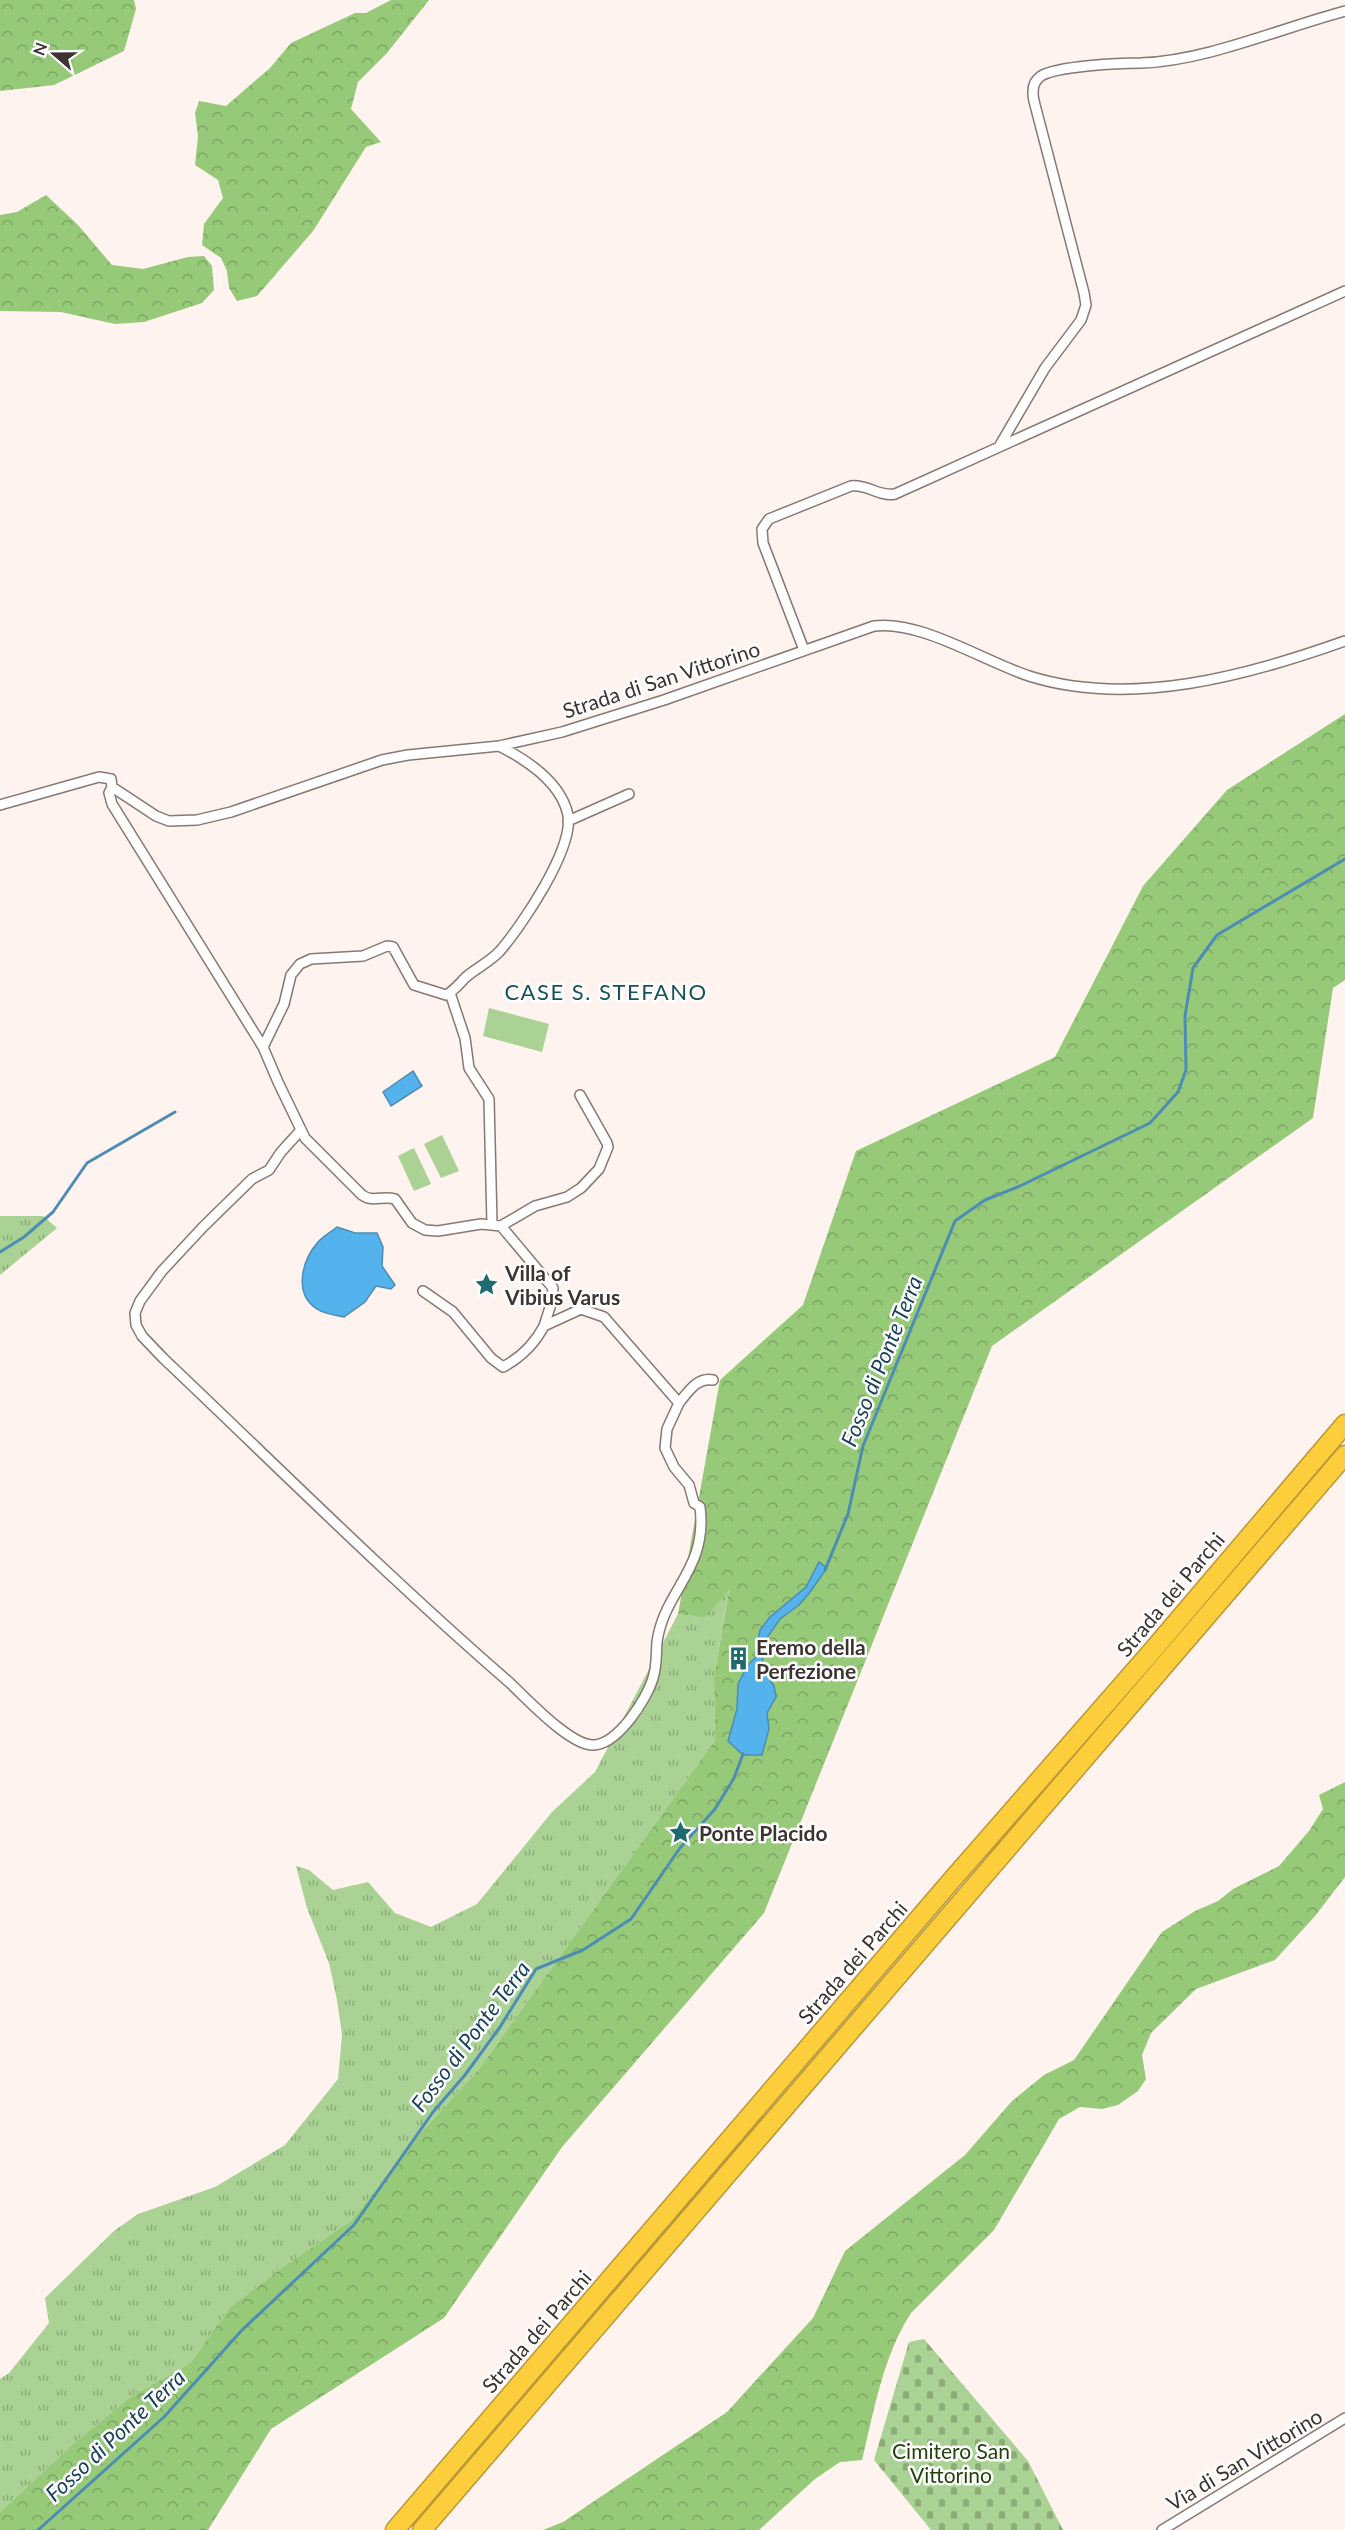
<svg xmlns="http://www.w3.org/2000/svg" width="1345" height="2530" font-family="Lato,sans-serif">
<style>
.grass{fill:url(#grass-tufts)}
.forest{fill:url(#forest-crowns)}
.cemetery{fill:url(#cemetery-stones)}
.garden{fill:#a9d294}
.water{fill:#54b2ec;stroke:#4d8cb4;stroke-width:1.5}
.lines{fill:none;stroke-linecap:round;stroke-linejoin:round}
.stream{stroke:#4d8cb4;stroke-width:3}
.street-casing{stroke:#887871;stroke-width:12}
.highway-casing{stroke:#b99838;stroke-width:21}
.street{stroke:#fff;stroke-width:9}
.highway{stroke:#fdce3b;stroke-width:18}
.labels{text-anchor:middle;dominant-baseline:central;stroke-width:5;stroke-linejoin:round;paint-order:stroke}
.street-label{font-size:21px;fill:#3c3431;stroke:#fff}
.poi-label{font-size:21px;font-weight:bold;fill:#3c3431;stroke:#fff;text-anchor:start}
.park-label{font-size:21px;fill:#22430a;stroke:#fff}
.neighbourhood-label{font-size:22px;letter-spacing:1.5px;fill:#175357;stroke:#fff}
.water-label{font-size:22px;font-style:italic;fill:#1a425a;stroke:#fff}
</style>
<defs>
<pattern id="grass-tufts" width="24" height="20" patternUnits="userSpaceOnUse" patternTransform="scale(1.5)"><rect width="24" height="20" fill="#a9d294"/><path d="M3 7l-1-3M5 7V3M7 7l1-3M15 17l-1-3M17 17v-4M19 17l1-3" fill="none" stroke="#8bab79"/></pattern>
<pattern id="forest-crowns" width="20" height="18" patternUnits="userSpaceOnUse" patternTransform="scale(1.5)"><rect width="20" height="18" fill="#96ca79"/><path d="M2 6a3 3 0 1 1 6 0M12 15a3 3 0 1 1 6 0" fill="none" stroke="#7ca564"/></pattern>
<pattern id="cemetery-stones" width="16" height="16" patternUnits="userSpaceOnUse" patternTransform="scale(1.5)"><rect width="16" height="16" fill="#a9d294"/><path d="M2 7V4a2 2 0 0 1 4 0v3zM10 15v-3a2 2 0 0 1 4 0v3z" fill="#8bab79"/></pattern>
</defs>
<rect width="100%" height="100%" fill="#fef3ee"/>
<path class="grass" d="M0,1216H43L57,1228L0,1275Z
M729,1588L714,1677L715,1740L479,2069L407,2148L352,2220L287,2264L230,2307L190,2363L129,2398L74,2443L0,2512V2379L9,2373L49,2323L45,2298L114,2231L138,2214L215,2187L285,2145L338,2079L342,2035L337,2000L329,1963L307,1908L296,1866L309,1870L333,1890L368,1882L395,1913L431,1927L477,1904L552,1812L595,1772L678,1614L705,1618Z"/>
<path class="forest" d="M0,0H134L136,9L124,51L54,85L0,91Z
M391,0H429L387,53L358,82L351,109L381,142L366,147L313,231L257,296L237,301L229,288L227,271L221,258L202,245L204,224L223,198L218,180L195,165L198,136L195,113L199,101L226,106L270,68L291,43L355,13H366Z
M46,195L78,225L112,265L143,269L188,257L204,256L212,266L214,290L202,303L144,322L115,324L61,312L0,311V215L17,212Z
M1345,714V980L1333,988L1313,1118L992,1346L764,1913L562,2147L444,2318L271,2429L208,2530H0V2512L74,2443L129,2398L190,2363L230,2307L287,2264L352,2220L407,2148L479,2069L715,1740L714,1677L729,1590L705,1618L678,1614L720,1380L803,1305L856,1151L1055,1057L1143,886L1227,790Z
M1345,1782V1877L1315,1916L1275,1960L1196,1989L1151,2033L1142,2055L1146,2079L1138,2091L1118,2105L1102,2109L1080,2107L1059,2119L994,2230L911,2313C883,2356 874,2411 862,2460L840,2462L815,2479L759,2530H543L563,2522L727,2412L813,2318L845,2251L965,2155L1012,2101L1044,2075L1074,2060L1162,1932L1195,1911L1218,1901L1233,1889L1279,1866L1309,1831L1323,1809L1319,1795Z"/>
<path class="cemetery" d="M924,2339L1028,2461L1063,2530H931L874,2460L909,2342Z"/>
<path class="garden" d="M489,1008L549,1024L542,1052L483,1036Z
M442,1135L459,1171L441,1178L424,1144Z
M414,1148L431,1184L414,1191L398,1156Z"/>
<path class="water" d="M413,1071L422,1086L391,1106L383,1092Z
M337,1227L355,1233H377L383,1247L382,1266L395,1285L391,1289L376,1286L365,1302L344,1317C335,1315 324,1314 317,1309C293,1294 302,1260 318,1242C323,1236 331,1232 337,1227Z
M819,1562L827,1568L810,1592L799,1605L780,1619L766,1639L762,1655L764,1669L774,1686L776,1697L767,1713L769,1729L762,1755H743L728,1741L737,1709L738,1684L748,1665L755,1658L760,1630L770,1617L806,1587Z"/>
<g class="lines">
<path class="stream" d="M0,1252L24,1237L53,1212L87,1163L175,1112
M825,1570L848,1514L863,1446L955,1221L985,1200L1020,1186L1150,1123L1178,1092L1186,1070L1185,1016L1193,968L1217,935L1345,859
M38,2530L164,2417L242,2330L354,2225L433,2112L465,2075L500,2027L536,1969L583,1950L631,1919L680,1848L715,1809L734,1778L743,1754"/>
<defs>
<path id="street" d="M1000,445L1045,368L1081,320L1086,305L1084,293L1034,101C1032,92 1032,82 1041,76C1057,66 1120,63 1141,63C1206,61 1281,28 1345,11
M804,650L763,543L762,529L769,519L851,486C868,484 879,497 895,494L1345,291
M112,787L109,793L112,804L263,1047L278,1082L305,1138L362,1195C373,1203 383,1195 395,1199L412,1223L425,1230L438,1231L481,1224L501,1226L553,1288L551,1304L544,1326L581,1309L604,1317L679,1403C688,1392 697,1377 713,1380
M0,805L99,777L111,779L112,787L156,816L169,821L197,820L231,812L382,760L408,755L499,746L562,732L664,700L874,626C921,620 983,661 1029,676C1130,708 1247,676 1345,641
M568,821L629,794
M450,993L465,1038L469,1068L489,1099L492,1224
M263,1047L284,1004L291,975L300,964L311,959L363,956L387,946L393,947L414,985L446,995C454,991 460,983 466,977C477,968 489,962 499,952C521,927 574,849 568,815C561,782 527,760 499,746
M301,1130L281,1152L269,1170L252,1179L203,1227L162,1271L140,1301L135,1313L136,1325L142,1336L163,1358C278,1467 390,1579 510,1683C527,1699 569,1744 592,1745C617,1746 647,1699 653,1678C657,1666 656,1654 657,1642C664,1590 708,1570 700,1507L694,1503L689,1485L674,1467L665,1448L667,1429L679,1403
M501,1226L535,1206L567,1197L581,1188L599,1169L608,1147L607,1143L580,1095
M423,1291L453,1312L491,1358L503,1367C520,1358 535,1343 544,1326
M1162,2530L1345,2418"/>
<path id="highway" d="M395,2530L951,1881L1153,1650L1345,1424
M422,2530L1345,1455"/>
</defs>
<use href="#street" class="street-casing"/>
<use href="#highway" class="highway-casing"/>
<use href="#street" class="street"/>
<use href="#highway" class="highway"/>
</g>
<defs>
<symbol id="sight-bare" viewBox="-9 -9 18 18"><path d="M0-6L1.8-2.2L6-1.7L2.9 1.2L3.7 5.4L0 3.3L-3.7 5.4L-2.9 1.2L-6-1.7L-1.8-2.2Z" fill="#1d6a6f" stroke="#fff" stroke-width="2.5" paint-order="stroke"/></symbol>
<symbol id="building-bare" viewBox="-9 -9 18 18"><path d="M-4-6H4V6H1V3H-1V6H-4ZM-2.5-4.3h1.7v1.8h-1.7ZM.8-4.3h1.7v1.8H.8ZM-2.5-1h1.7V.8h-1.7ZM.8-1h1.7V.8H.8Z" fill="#1d6a6f" stroke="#fff" stroke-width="2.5" paint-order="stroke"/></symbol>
</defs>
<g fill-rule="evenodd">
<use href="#sight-bare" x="470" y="1268" width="33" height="33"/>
<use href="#building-bare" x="722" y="1642" width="33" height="33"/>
<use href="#sight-bare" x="664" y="1816" width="33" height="33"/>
</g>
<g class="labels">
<g class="street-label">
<text transform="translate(661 679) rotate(-18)">Strada di San Vittorino</text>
<text transform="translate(1170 1594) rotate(-50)">Strada dei Parchi</text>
<text transform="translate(852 1962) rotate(-49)">Strada dei Parchi</text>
<text transform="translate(536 2331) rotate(-49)">Strada dei Parchi</text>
<text transform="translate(1244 2459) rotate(-31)">Via di San Vittorino</text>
</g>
<g class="poi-label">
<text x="505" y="1272">Villa of<tspan x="505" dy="24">Vibius Varus</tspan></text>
<text x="756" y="1646">Eremo della<tspan x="756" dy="24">Perfezione</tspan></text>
<text x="699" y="1832">Ponte Placido</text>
</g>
<g class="park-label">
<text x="951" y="2450">Cimitero San<tspan x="951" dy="24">Vittorino</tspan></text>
</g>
<g class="neighbourhood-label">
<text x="606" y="991">CASE S. STEFANO</text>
</g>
<g class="water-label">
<text transform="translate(881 1361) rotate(-68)">Fosso di Ponte Terra</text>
<text transform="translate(470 2036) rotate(-53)">Fosso di Ponte Terra</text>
<text transform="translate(115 2435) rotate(-43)">Fosso di Ponte Terra</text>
</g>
</g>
<g transform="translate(54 54) rotate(290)" stroke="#ffffff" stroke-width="4.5" paint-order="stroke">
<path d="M0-4.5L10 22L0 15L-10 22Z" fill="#3c3431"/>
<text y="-9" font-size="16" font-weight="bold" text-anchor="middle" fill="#3c3431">N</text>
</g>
</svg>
